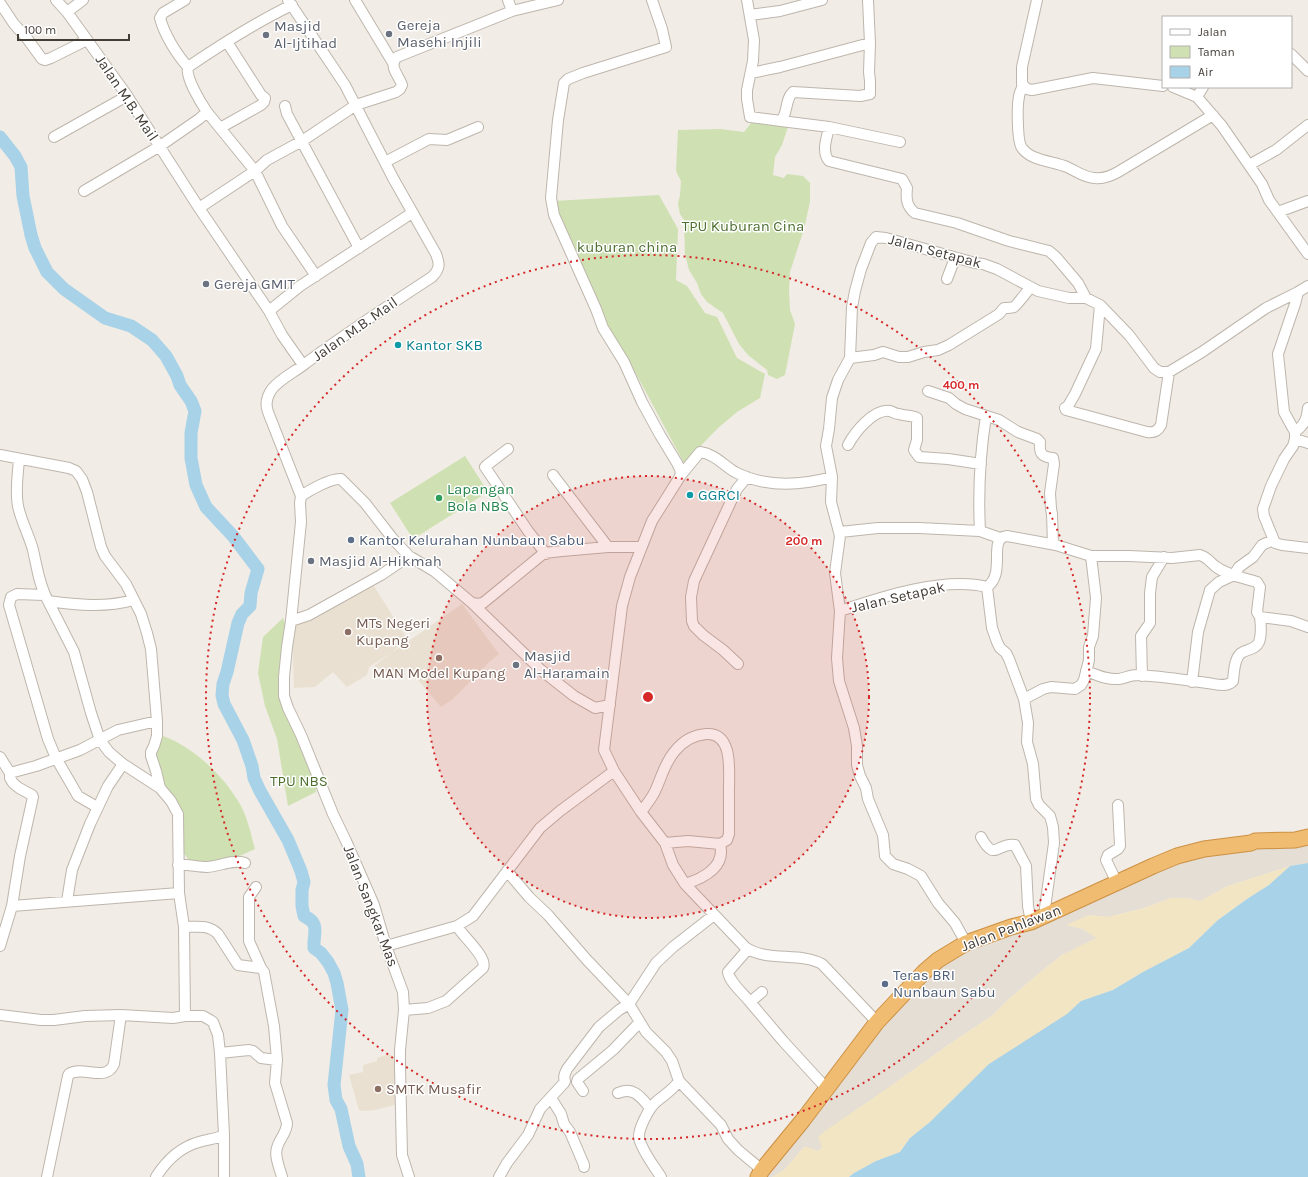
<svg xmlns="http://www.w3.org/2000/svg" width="1308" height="1177" font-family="Karla,sans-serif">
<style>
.residential{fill:#e4ded4}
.education{fill:#e9e0d1}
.green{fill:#cfe1b2}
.sand{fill:#f2e5c4}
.water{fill:#a7d2e8}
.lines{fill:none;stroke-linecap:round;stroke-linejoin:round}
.river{stroke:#a7d2e8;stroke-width:13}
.minor-casing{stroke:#beb6ac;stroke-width:12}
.highway-casing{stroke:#cd9043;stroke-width:17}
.minor{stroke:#fff;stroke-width:10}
.highway{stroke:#efbc72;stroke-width:15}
.ring{fill:none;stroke:#d62828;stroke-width:2;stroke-dasharray:2 4}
.worship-dot{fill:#6b7280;stroke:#fff;stroke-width:1.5}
.culture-dot{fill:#0f9aa8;stroke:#fff;stroke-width:1.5}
.leisure-dot{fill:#2e9e5b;stroke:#fff;stroke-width:1.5}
.service-dot{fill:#5c6f8a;stroke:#fff;stroke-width:1.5}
.education-dot{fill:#8d6e63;stroke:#fff;stroke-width:1.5}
.labels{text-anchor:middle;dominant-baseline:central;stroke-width:3;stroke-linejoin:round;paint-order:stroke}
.worship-label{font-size:15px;fill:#5b616d;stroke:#fff;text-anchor:start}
.street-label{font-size:15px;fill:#433d36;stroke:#fff}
.park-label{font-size:15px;fill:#4c6e2f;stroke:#fff}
.culture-label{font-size:15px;fill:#0d838f;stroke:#fff;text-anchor:start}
.leisure-label{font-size:15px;fill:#27864d;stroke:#fff;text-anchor:start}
.service-label{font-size:15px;fill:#4e5e75;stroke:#fff;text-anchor:start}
.education-label{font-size:15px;fill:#785e54;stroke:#fff;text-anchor:start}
.centre{fill:#d62828;stroke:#fff;stroke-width:2}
.ring-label{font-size:12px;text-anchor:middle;font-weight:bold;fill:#d62828;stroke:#fff;stroke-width:3;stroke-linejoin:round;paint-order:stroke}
</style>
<rect width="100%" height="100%" fill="#f1ece5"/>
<path class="residential" d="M1308,838V863L1290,866L1228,886L1200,901L1187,898H1171L1144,908L1108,917L1089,915L1067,925L1083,929L1097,938L1062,955L1038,974L1009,999L993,1015L948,1045L892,1085L818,1151L807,1147H804L784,1170L772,1177H763L925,970L1156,865Z"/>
<path class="education" d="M372,583L406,637L393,652L462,604L499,654L488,663L453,699L441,707L407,667L394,676L374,666L391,653L369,667L367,675L347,687L333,672L315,687L294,688L292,627Z
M389,1054L403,1061L402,1103L375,1110L364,1111L359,1110L349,1075L363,1072V1065L377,1061V1058Z"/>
<path class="green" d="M752,122L789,124L782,145L775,157L773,175L784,178L787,174L803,176L810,183V202L804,229L790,272L789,291L790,310L795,324L785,375L777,379L768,375L767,370L748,355L739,344L723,313L707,302L701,294L697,283L689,270L685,254L684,220L680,214L678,204L680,195L681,181L676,171L678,130L720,129L744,132Z
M659,195L678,229L676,280L687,286L705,313L717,317L737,358L765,374L760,398L737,412L718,428L684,463L634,370L609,328L554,201Z
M465,456L488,492L413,539L390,503Z
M283,618L290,636L286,685L291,722L313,772L316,787V792L288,806L277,739L265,706L258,673L263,637Z
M163,736C194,747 225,777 241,806C248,819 251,835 255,849L224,863L214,865L189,860L182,851V831L162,786L149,749Z"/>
<path class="sand" d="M1290,866L1269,885L1247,899L1218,920L1189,948L1143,972L1113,990L1081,1001L1067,1014L910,1138L900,1152L876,1161L854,1173L849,1177H772L784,1170L804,1147H807L818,1151L822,1148L818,1137L825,1131L892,1085L948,1045L993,1015L1009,999L1038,974L1062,955L1096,938L1083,929L1066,925L1089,915L1108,917L1144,908L1171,898H1187L1200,901L1228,886Z"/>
<path class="water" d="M1308,863V1177H849L854,1173L876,1161L900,1152L910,1138L930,1122L989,1064L1067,1014L1081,1001L1113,990L1143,972L1189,948L1218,920L1247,899L1269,885L1290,866Z"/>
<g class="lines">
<path class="river" d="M0,137L15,156L21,167L23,196L31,235L35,248L47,272L64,289L105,318L131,326L152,340L166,356L177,376L180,385L191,401L195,411L191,433V458L196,485L206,507L233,536L258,569L251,593L250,606L242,614L238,623L227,672L223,684L222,695L224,704L243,740L252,766L254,778L260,791L288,840L301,871L304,882L302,890V906L304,916C321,924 313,932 314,948L321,953L328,962L334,973L337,983L342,1010L334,1085L336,1100L341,1109L349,1146L357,1164L359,1177"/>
<defs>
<path id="minor" d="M56,0L67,12L126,94L199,208L269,311L282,335L303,365
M185,0L163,13L160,18C164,34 177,55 188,67
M288,0L345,85L393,178L436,254C440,264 440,269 432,277C389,305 347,333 306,363C295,372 281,378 272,389C267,396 265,404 268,412L301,496
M355,0L393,63
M508,0L512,11
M652,0L662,29L666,47L583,73L568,79L564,83L558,120L551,198L554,215L596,309L603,328L624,362L642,402L660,435L677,463L680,469L681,475
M747,0L754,40L753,61L747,90V99L750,117L781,121C788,113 785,99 793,92L860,96L870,94V81L869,72L870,43L868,0
M1037,0L1022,67V84L1027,89L1032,90L1093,78L1163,86
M0,3L14,24L26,37L42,59L45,60L51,58L87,40
M67,12L83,0
M750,15L780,11L822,0
M1291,54L1308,71
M751,73L780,67L870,43
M1023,85C1022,89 1019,93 1019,97C1017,105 1017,142 1022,148C1031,161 1053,161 1067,167C1076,171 1085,178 1095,178C1104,179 1111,176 1118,172L1213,115
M1173,87L1197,97L1222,126L1262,184L1269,200L1308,254
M1197,97L1203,87
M285,106L287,114L359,248
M207,112L255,171L282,226L316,276
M781,121L829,127L900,142
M829,127C827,138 821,151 829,161L902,179L907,188C906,198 906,206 915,213L957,223L1009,241L1049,251L1056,257L1078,283L1086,298
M220,128L261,105L264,102L265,98L261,95L227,42
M54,137L127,96
M385,162L429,139L447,140L478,127
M1249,165L1276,150L1308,125
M84,191L160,146L199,119L207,112C201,103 185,77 188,67C222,44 256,22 292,5
M199,208L255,171L267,160L302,141L356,105L396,92L400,89L402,85C399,75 388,67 397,57L512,11L558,0
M1278,212L1308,201
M947,279L955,258
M1308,286L1298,292L1295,304L1278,354L1284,412L1295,432V439L1293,446L1284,459L1271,486L1263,509L1264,516L1275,543L1282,545L1308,548
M1100,305L1096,349L1075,394L1068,406L1065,408L1066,410L1147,432C1154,433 1158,431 1161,425L1169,372
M269,311L300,286L412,213
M850,358L874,355L883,352L899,357H908L924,352L938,350L949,345L999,314L1004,308C1007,308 1011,308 1014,307C1016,306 1028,290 1031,287
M928,391L949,398L956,404L965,409L999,420L1018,432L1037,439L1040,442C1039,454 1042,457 1053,458L1054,464L1050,493L1051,509L1052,514L1053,544
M1295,432C1304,425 1307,420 1308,408
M1295,439L1308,443
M848,445C855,432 873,409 890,411C893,412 895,414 899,414C905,416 911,415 917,418V440L914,450L919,457L948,459L981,464
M508,449L487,465L485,467L528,531L546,554
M0,455L69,468L76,471L82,479L87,492L101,547L105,556L126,584L141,614L147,633L151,649L157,721V736L154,746L151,752V756L156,771L160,788L171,801L178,814L179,893
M19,459C18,474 15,491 18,506C21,521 29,535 33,550C37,567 39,585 48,601C78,605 104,608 134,600
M553,475L608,547
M832,477C799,486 766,488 735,472C723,465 715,454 700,452L681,475L652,521L630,577L622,606L604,750L614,771L641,812L665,843L673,865L685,884L745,947C765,962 801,952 822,964L877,1022
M980,531C978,492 980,454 986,416
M840,532L878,528H919L980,531L1000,538
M44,595L17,594L11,597L9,605L48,739L56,758L78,796L97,807
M48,601L74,652L91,713L100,740L109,752L123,764L160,788
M472,603L541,670L574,696L595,708L610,705
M840,611C881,597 945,576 987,587
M291,621L309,615L381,575L409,556
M738,664L723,650L703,635L694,626L692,621L691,597L694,581L733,497L737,489L747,477
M1086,671C1097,675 1107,680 1119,679C1125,678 1131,675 1137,675C1160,676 1184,680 1207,683C1216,684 1227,688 1233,681C1234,672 1234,656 1243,652C1249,649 1256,649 1259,642C1262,634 1261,625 1260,617
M1142,676L1141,636L1150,623V593L1152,577L1164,557
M1192,682L1198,632L1210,590L1219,582L1234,575L1239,567L1253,557L1262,545L1273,540
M1024,699L1043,689L1051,687L1075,689L1081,685L1084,680L1089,660V647L1093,636L1096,598L1091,556
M0,757L10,773V778L13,783L19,788L32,795L33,797L20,856L12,906L0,946
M10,773L36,766L80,750L118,730L157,721
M641,812C646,805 653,797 656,789C662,776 665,762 675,751C683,741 693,735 706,734C736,732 728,778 729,797C729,809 729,821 729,834L727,840L720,844L688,841L665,843
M981,837C995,863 997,842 1015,845L1026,866L1028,906L1031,922
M178,865C188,864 197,867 207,867C221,866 232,859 245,863
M507,871L529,897L548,915L587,960L629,1004L646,1032L666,1052L672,1061L679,1081C673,1090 664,1095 656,1102C649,1108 638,1129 639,1138C642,1151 654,1166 661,1177
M1117,883L1106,860L1108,855L1118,849L1120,846L1118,805
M685,884C704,878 726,867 720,844
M256,887L249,897V941L261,968
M67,901L72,870L90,824L108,786L123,764
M12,906L179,893L184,927L185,1016
M1044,915L1054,843L1053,827L1050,816L1039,805L1036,799L1033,764L1027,742L1028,723L1024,699L1009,659L1006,653L1000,648L997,642L992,628L987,587C1007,573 987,538 1007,536L1056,545L1091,556H1129L1172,558L1200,555C1207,557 1210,562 1215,566C1226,575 1244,578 1257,582L1260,587L1257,612L1260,617L1291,621L1308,627
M184,927C196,927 208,924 218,934L238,965L261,968L264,972L274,1026L277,1060L275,1083L287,1123C287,1133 279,1139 277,1148C274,1156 280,1169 282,1177
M966,943L955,923L938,903L921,876L908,869L893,864L885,856L883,835L868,799L866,788L860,776L857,765V746L854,728L839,681L837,658L840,611L835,573L840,536L831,502L832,477L826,446L829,429L832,398L838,380L850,358L852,307L855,291L861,269L871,243L876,237L886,238L975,263L983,264L997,269L1038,291L1069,298H1086L1100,305L1129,335L1154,368L1160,372H1169L1202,352L1266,308L1298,292
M386,946L457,926L473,916L540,828L560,811L614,771
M748,949L728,972C730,983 743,993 750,1002
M762,992L750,1002L783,1041L827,1089
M404,1010L428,1008L446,1001L483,968C488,957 462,936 457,926
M0,1015L41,1020H54L85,1016L121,1015L173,1018L185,1016H203L210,1020L213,1022L218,1035L220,1053L224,1135V1177
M220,1053L249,1050L253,1051L261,1058L277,1060
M679,1081L721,1125L728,1139L738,1150L762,1170
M583,1091L577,1082L578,1079L613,1050L640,1022
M618,1093C633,1086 641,1097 650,1108
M551,1098L561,1114L564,1124L570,1132L584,1165V1167
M47,1177L68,1076L69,1074C83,1065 106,1083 114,1064L121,1015
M156,1177C166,1161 181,1147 199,1142C208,1139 216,1139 224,1135
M409,1177L402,1155L400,1067V1050L404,1010L403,992L386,946L374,905L346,841L333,814L301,735L288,708L284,696V677L287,647L291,621L301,522L300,503L301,496C310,490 331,478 341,479L365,503L393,539L409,556L434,571L472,603L478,604L483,603L544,553L562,551L608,547H640
M499,1177L507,1163L528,1135L540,1109L564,1083L565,1081C563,1077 565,1073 567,1069L599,1027L619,1010L629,1004L656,963L673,947L714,915"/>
<path id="highway" d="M758,1177L762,1170L803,1120L877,1022L924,972L938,960L966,943L1011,927L1031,922L1153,866L1177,856L1204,849L1251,843L1255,841L1295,840L1308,837"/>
</defs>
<use href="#minor" class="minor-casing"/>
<use href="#highway" class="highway-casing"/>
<use href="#minor" class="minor"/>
<use href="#highway" class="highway"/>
</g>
<circle cx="648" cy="697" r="221" fill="#d62828" fill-opacity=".12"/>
<g class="ring">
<circle cx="648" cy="697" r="221"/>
<circle cx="648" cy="697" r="442"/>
</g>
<g class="worship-dot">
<circle cx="389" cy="34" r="4"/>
<circle cx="266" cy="35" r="4"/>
<circle cx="206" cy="284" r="4"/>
<circle cx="311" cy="561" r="4"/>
<circle cx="516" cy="665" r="4"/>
</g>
<g class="culture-dot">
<circle cx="398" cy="345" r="4"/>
<circle cx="690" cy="495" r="4"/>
</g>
<circle class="leisure-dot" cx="439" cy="498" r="4"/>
<g class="service-dot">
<circle cx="351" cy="540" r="4"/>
<circle cx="885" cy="984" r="4"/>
</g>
<g class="education-dot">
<circle cx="348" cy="632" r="4"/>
<circle cx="439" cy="658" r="4"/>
<circle cx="378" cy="1089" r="4"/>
</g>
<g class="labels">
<g class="worship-label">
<text x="397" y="25">Gereja<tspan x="397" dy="17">Masehi Injili</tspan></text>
<text x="274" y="26">Masjid<tspan x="274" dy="17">Al-Ijtihad</tspan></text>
<text x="214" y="284">Gereja GMIT</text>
<text x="319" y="561">Masjid Al-Hikmah</text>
<text x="524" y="656">Masjid<tspan x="524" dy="17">Al-Haramain</tspan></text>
</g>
<g class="street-label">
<text transform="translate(127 98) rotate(56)">Jalan M.B. Mail</text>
<text transform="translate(935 251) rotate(15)">Jalan Setapak</text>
<text transform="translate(355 329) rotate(-35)">Jalan M.B. Mail</text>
<text transform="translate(898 597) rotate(-13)">Jalan Setapak</text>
<text transform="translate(371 906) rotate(69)">Jalan Sangkar Mas</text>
<text transform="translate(1011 928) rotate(-21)">Jalan Pahlawan</text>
</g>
<g class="park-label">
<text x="743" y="226">TPU Kuburan Cina</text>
<text x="627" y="247">kuburan china</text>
<text x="299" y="781">TPU NBS</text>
</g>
<g class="culture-label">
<text x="406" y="345">Kantor SKB</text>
<text x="698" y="495">GGRCI</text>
</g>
<g class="leisure-label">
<text x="447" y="489">Lapangan<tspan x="447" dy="17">Bola NBS</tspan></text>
</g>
<g class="service-label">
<text x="359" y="540">Kantor Kelurahan Nunbaun Sabu</text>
<text x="893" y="975">Teras BRI<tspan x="893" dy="17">Nunbaun Sabu</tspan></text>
</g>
<g class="education-label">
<text x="356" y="623">MTs Negeri<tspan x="356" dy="17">Kupang</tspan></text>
<text x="439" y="673" text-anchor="middle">MAN Model Kupang</text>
<text x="386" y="1089">SMTK Musafir</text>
</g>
</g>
<circle cx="648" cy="697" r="6" class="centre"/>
<g class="ring-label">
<text x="961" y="389">400 m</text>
<text x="804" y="545">200 m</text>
</g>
<rect x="1162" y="16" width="130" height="72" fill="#ffffff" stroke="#b4b1af"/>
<rect x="1170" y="29" width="20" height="6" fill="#ffffff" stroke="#b4b1af"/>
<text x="1198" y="36" font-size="12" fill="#433d36">Jalan</text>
<rect x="1170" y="46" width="20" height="12" fill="#cfe1b2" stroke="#b4b1af"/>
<text x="1198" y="56" font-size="12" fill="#433d36">Taman</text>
<rect x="1170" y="66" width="20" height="12" fill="#a7d2e8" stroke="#b4b1af"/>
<text x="1198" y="76" font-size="12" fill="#433d36">Air</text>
<path d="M18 34v6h111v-6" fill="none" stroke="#433d36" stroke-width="2"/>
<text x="24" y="34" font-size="12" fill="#433d36" stroke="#ffffff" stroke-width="3" paint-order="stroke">100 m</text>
</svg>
